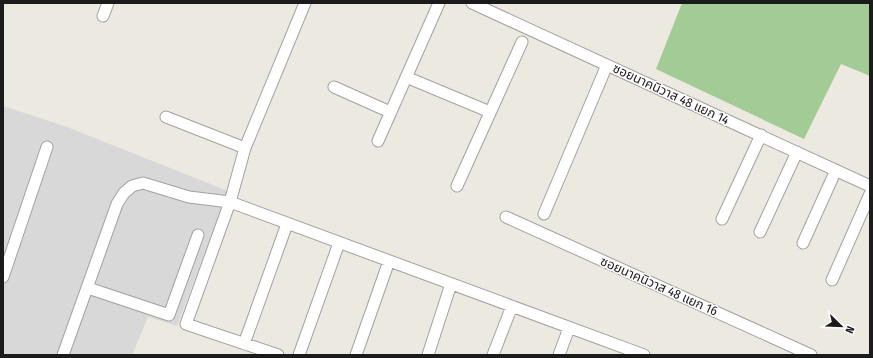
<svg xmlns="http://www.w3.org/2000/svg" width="873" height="358" font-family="'Fira Sans Condensed','Noto Sans Thai',sans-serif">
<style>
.residential{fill:#d9d8d8}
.forest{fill:#a3cb96}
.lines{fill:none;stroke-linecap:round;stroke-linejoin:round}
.minor-casing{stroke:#a2a2a2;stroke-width:13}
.minor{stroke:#fff;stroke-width:11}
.labels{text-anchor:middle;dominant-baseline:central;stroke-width:3;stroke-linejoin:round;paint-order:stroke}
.street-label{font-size:13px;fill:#1b1b1b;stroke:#fff}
</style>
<rect width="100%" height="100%" fill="#ece9e0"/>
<path class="residential" d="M3,106L67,127L228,191L177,326L148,317L132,355H3Z"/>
<path class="forest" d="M682,3H870V76L841,64L804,139L656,69Z"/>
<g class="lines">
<defs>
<path id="minor" d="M472,3L870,186
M103,16L108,3
M406,77L490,112
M334,87L390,112
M166,117L245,148
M378,141L439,3
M457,186L522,42
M544,214L607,65
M506,217L811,355
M722,219L761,135
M760,232L797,152
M803,243L836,170
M3,277L47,147
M832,280L870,194
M88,288L169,315L198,235
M244,344L287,224
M63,355L117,204L124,193L132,186L143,183L189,197L230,202L644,355
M278,355L186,324L230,202L245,148L305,3
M299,355L339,243
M356,355L389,261
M428,355L451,284
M493,355L512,306
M559,355L569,328"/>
</defs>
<use href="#minor" class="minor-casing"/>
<use href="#minor" class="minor"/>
</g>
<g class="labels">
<g class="street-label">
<text transform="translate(671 94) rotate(25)">ซอยนาคนิวาส 48 แยก 14</text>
<text transform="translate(659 286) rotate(24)">ซอยนาคนิวาส 48 แยก 16</text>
</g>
</g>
<rect width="873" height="358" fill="none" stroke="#1b1b1b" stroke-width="8"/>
<g transform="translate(841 326) rotate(113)" stroke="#ffffff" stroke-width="3" paint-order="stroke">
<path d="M0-3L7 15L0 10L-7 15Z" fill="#1b1b1b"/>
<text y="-6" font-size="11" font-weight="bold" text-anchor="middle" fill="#1b1b1b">N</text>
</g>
</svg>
